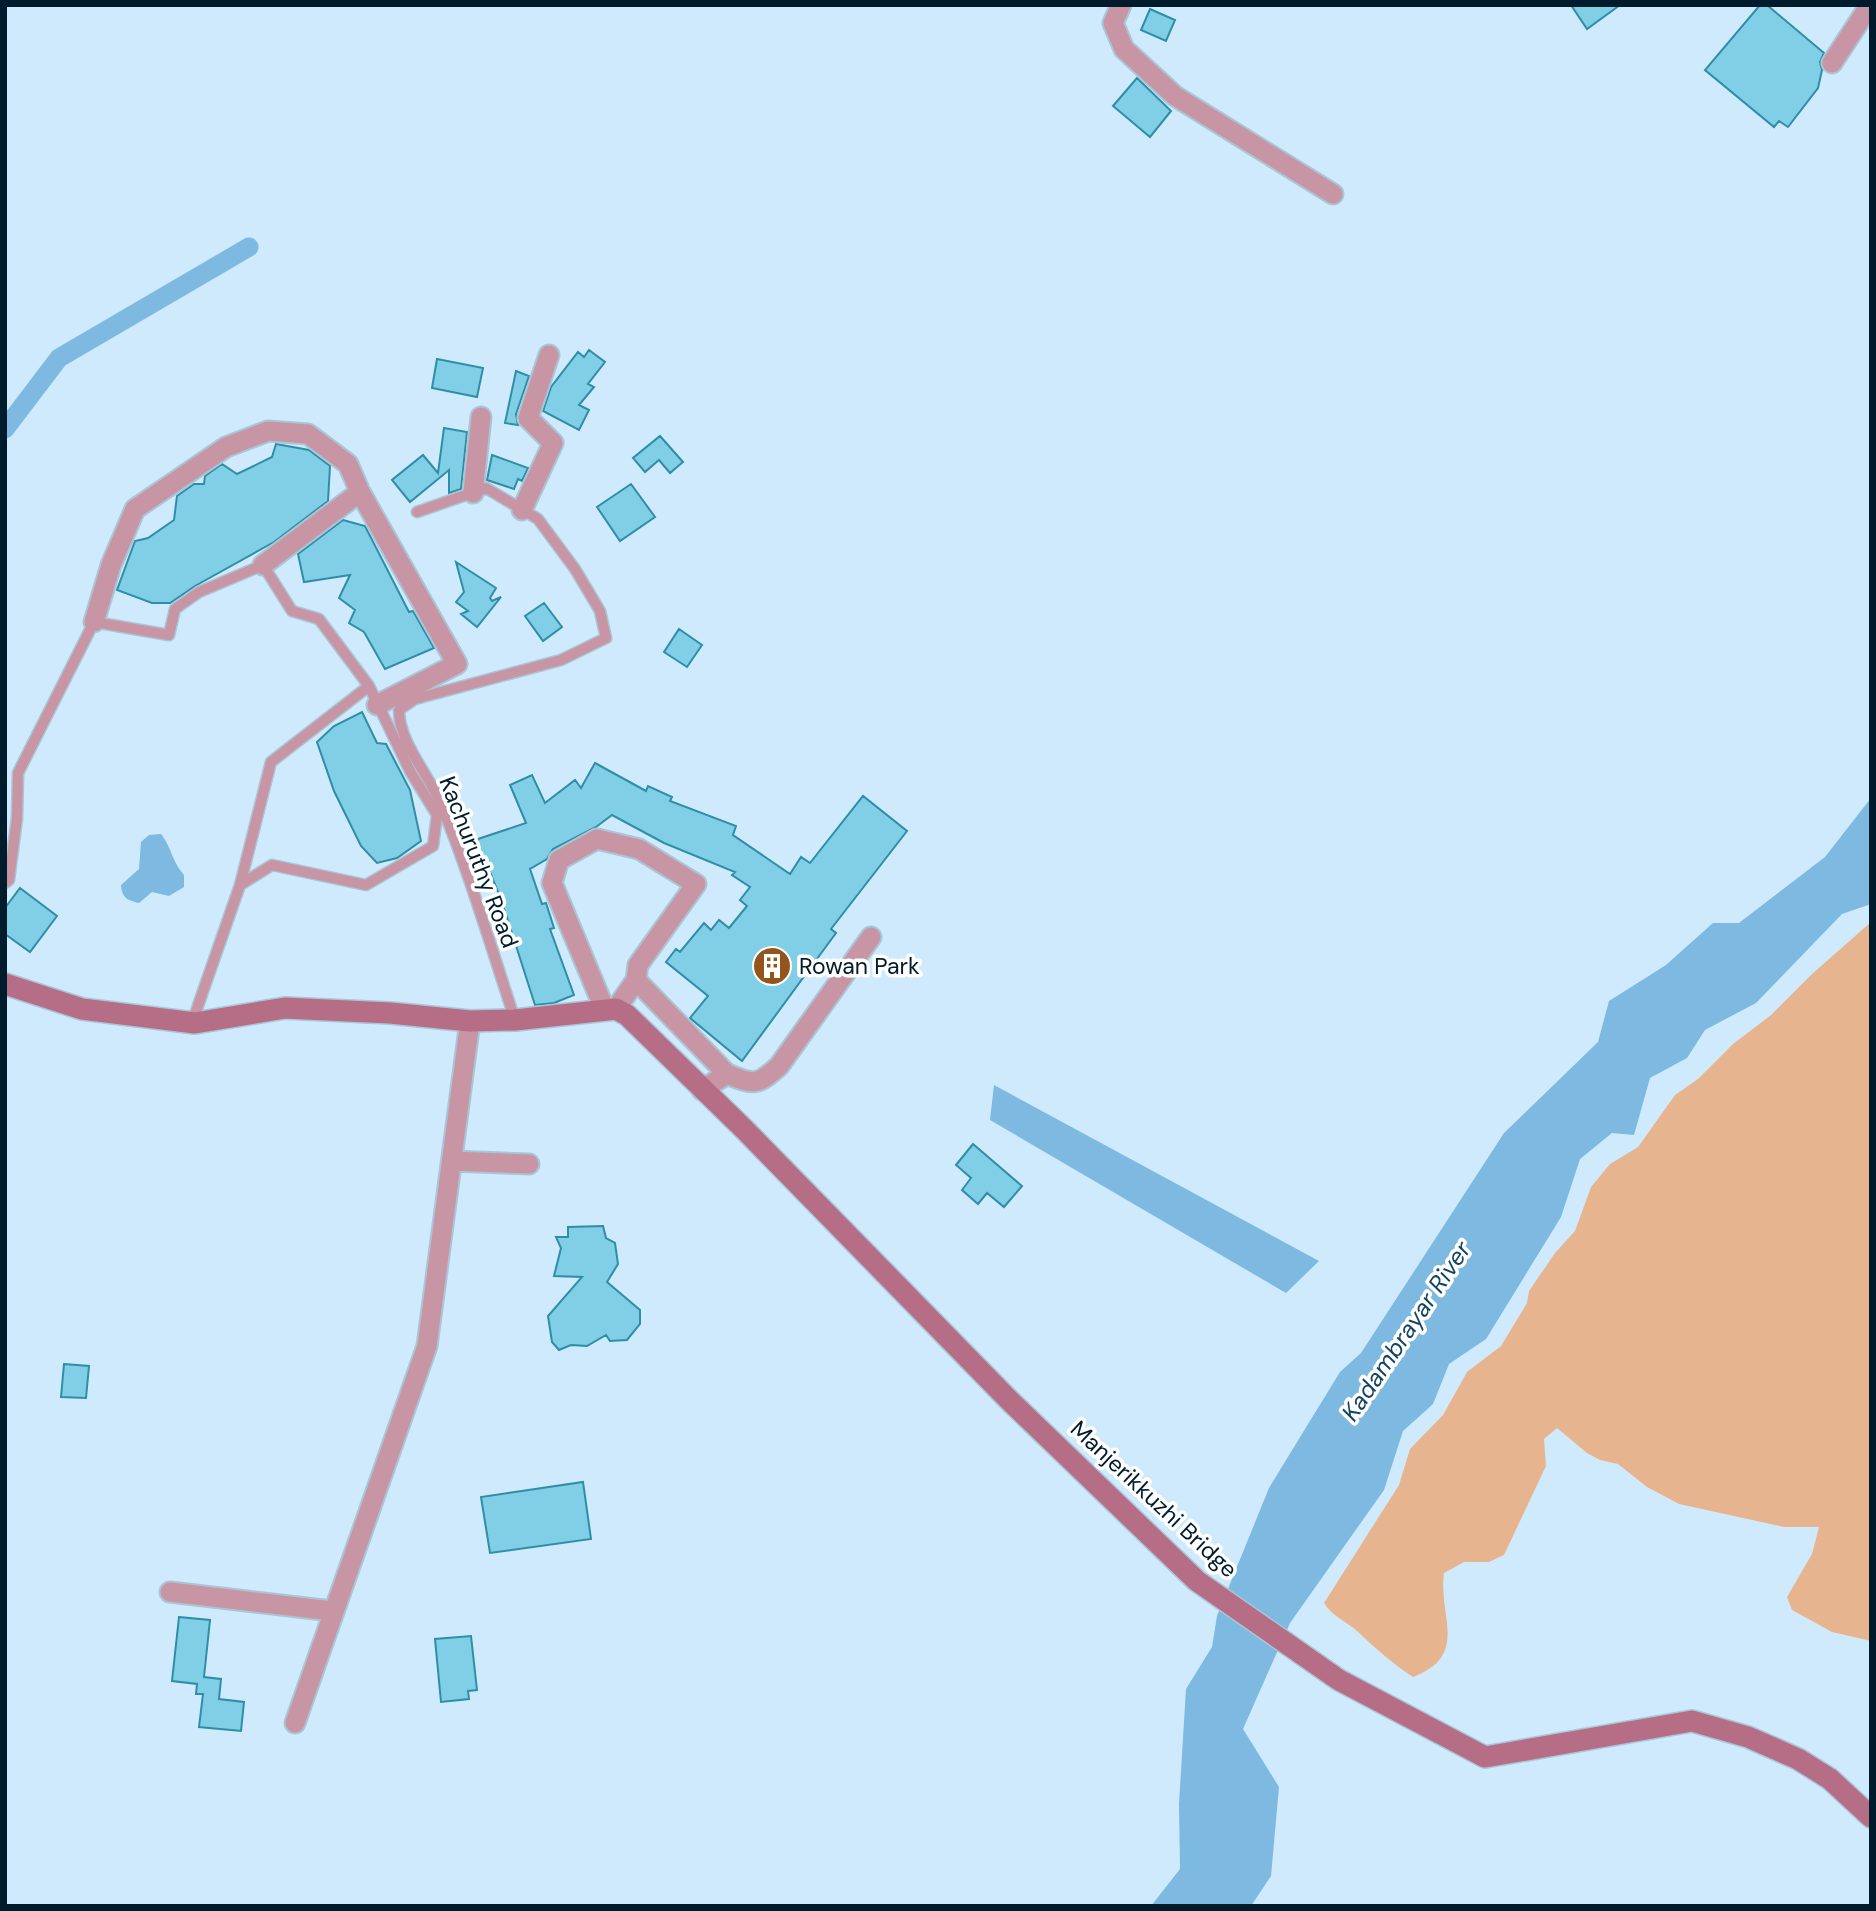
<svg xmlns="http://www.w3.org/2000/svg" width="1876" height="1911" font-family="'DM Sans',sans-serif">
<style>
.green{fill:#e6b590}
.water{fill:#7db9e0}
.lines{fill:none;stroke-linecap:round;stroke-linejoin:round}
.canal{stroke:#7db9e0;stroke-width:19}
.building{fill:#80cfe6;stroke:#2e8ea7;stroke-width:2}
.lane-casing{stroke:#aac5d6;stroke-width:13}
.street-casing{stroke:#aac5d6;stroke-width:23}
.secondary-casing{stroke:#aac5d6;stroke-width:24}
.lane{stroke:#c895a5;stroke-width:10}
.street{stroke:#c895a5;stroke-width:19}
.secondary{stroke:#b66d86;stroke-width:21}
.labels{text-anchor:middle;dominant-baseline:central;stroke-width:7;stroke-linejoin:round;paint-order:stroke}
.street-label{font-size:23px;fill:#001b2b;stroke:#fff}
.poi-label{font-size:23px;fill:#001b2b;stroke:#fff;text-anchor:start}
.water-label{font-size:24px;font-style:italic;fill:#15445f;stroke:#fff}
</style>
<rect width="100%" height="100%" fill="#cfeafc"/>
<path class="green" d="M1871,922V1641L1832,1632L1792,1610L1787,1597L1812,1554L1819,1527H1784L1679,1504L1647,1487L1618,1464L1600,1460L1587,1453L1557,1428L1544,1439L1546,1466L1504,1555L1489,1562H1464L1444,1573C1438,1617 1470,1655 1413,1677C1393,1664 1375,1648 1357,1631C1346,1621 1333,1617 1324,1603L1399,1485L1410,1449L1443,1415L1467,1372L1501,1346L1527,1303L1529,1291L1555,1253L1575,1231L1591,1187L1610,1164L1638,1147L1675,1095L1698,1079L1733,1044L1771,1015L1812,974Z"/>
<path class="water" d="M1871,798V904L1842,914L1756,1003L1705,1030L1687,1058L1650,1078L1634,1135L1612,1133L1580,1159L1561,1217L1486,1339L1449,1364L1433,1404L1403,1431L1384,1490L1290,1623L1243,1729L1279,1787L1271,1876L1251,1906H1151L1180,1869L1179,1804L1186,1689L1212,1647L1217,1616L1269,1488L1340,1372L1361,1353L1504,1133L1598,1042L1609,1001L1666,965L1713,923H1739L1825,857Z
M161,834C172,848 172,862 184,875V887L169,896L152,892L139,903C127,900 122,898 121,885L139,869L141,842L149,835Z
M994,1085L1319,1261L1286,1293L990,1120Z"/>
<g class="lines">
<path class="canal" d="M5,429L59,358L249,247"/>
</g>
<path class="building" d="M1571,5H1620L1587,29Z
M1760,5H1767L1824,53L1820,62L1822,70L1818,88L1788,127L1779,121L1774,127L1705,70Z
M1150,9L1175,20L1166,41L1141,30Z
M1137,78L1171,111L1150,137L1113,106Z
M589,350L605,362L588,384L594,387L579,405L589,410L579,430L543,411L551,387L578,352L584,357Z
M437,359L483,368L477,397L432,388Z
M516,371L529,376L516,414L518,425L505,423Z
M444,428L467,432L461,489L449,493V470L410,502L392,480L423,455L438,473Z
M660,436L683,462L670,473L659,460L645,472L633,458Z
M276,444L309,450L330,466L328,501L274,542L195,586L170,603H152L117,590L135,541L148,538L174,520L177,496L194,484H204L205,476L222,464L237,474L272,457Z
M492,455L528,468L522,481L518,479L514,489L487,480Z
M631,484L655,517L620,541L597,507Z
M343,520L365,526L409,612L413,611L434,648L385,669L364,632L349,623L355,610L339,598L350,575L304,582L298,554Z
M456,562L496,588L490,598L492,601L501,597L477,627L461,614L468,611L456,602L464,592Z
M544,603L562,627L543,641L525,616Z
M679,629L702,645L687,667L664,652Z
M362,712L377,743L386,744L410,790L421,841L397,858L377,863L361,846L334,791L317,742L334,726Z
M595,763L646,791L648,786L672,797L670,801L736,826L733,835L790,874L801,857L810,863L863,796L907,831L831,929L836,933L742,1061L690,1018L708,996L666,962L676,949L680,952L704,923L711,930L719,920L729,928L747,906L740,900L750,887L732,875L735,872L664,843L612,815L596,827L553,849L547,859L530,869L542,904L546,903L554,928L550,929L574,995L554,1003L535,1005L502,902L488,867L484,869L475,840L526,823L510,785L532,775L545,803L575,780L581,788Z
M20,888L57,916L30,952L5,934V908Z
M973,1144L1022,1186L1004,1207L987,1193L978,1204L962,1190L971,1178L956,1165Z
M603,1226L606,1238L615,1243L618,1264L607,1282L640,1310V1324L627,1340L610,1341L606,1335L587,1346L571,1345L559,1350L552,1342L548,1316L582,1277L554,1276L561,1248L556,1237H568V1227Z
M64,1364L89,1366L86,1398L61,1397Z
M583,1482L591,1539L490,1553L481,1497Z
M179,1617L210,1620L204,1677L221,1679L219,1699L244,1702L241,1731L199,1727L203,1694H196L197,1684L172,1681Z
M471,1636L477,1690L468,1691L469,1699L441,1702L435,1639Z"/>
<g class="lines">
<defs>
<path id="lane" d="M417,512L486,488L538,519L575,569L600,611L606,638L561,660L415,699L399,710C399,742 427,772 440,802C469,872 491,947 515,1020
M5,883L9,880L17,818L18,773L94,622L169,635L175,609L199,592L263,565L292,611L319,619L369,686L410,771L437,815L433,846L366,885L272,865L240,885L192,1023
M240,885L271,762L369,686"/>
<path id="street" d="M1121,5L1113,23L1124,49L1175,96L1333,194
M1832,63L1870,5
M473,493L481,417
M522,510L553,443L528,418L549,355
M263,565L360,492
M94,622L111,565L135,509L226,447L268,431L308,434L348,464L360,492L457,664L377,705
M636,980L727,1074
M604,1008L552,883L559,860L597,839L639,849L696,884L638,965L636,980L616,1009
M702,1090L727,1074C754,1085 757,1086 779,1066L871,937
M452,1161L529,1164
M170,1592L332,1611
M295,1723L427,1346L470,1021"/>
<path id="secondary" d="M5,984L82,1009L195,1023L285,1008L390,1013L470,1021L515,1020L616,1009L627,1015L744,1129L1009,1400L1197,1581L1339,1680L1485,1757L1692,1721L1748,1737L1798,1759L1830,1779L1871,1817"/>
</defs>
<use href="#lane" class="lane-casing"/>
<use href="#street" class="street-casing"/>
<use href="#secondary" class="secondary-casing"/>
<use href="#lane" class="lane"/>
<use href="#street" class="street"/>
<use href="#secondary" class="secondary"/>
</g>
<defs>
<symbol id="building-disc" viewBox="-11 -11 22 22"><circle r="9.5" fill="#93551b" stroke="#fff"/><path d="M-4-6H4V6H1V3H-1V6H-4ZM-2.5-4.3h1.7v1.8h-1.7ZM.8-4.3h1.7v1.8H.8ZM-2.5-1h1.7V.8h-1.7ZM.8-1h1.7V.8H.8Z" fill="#fff"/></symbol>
</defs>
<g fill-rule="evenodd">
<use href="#building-disc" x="750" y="944" width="44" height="44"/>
</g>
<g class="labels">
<g class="street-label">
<text transform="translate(479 862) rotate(69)">Kachuruthy Road</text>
<text transform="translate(1154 1499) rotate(43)">Manjerikkuzhi Bridge</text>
</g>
<g class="poi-label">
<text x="799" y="966">Rowan Park</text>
</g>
<g class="water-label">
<text transform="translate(1406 1331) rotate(-56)">Kadambrayar River</text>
</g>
</g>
<rect width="1876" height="1911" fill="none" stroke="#001b2b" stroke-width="14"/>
</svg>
